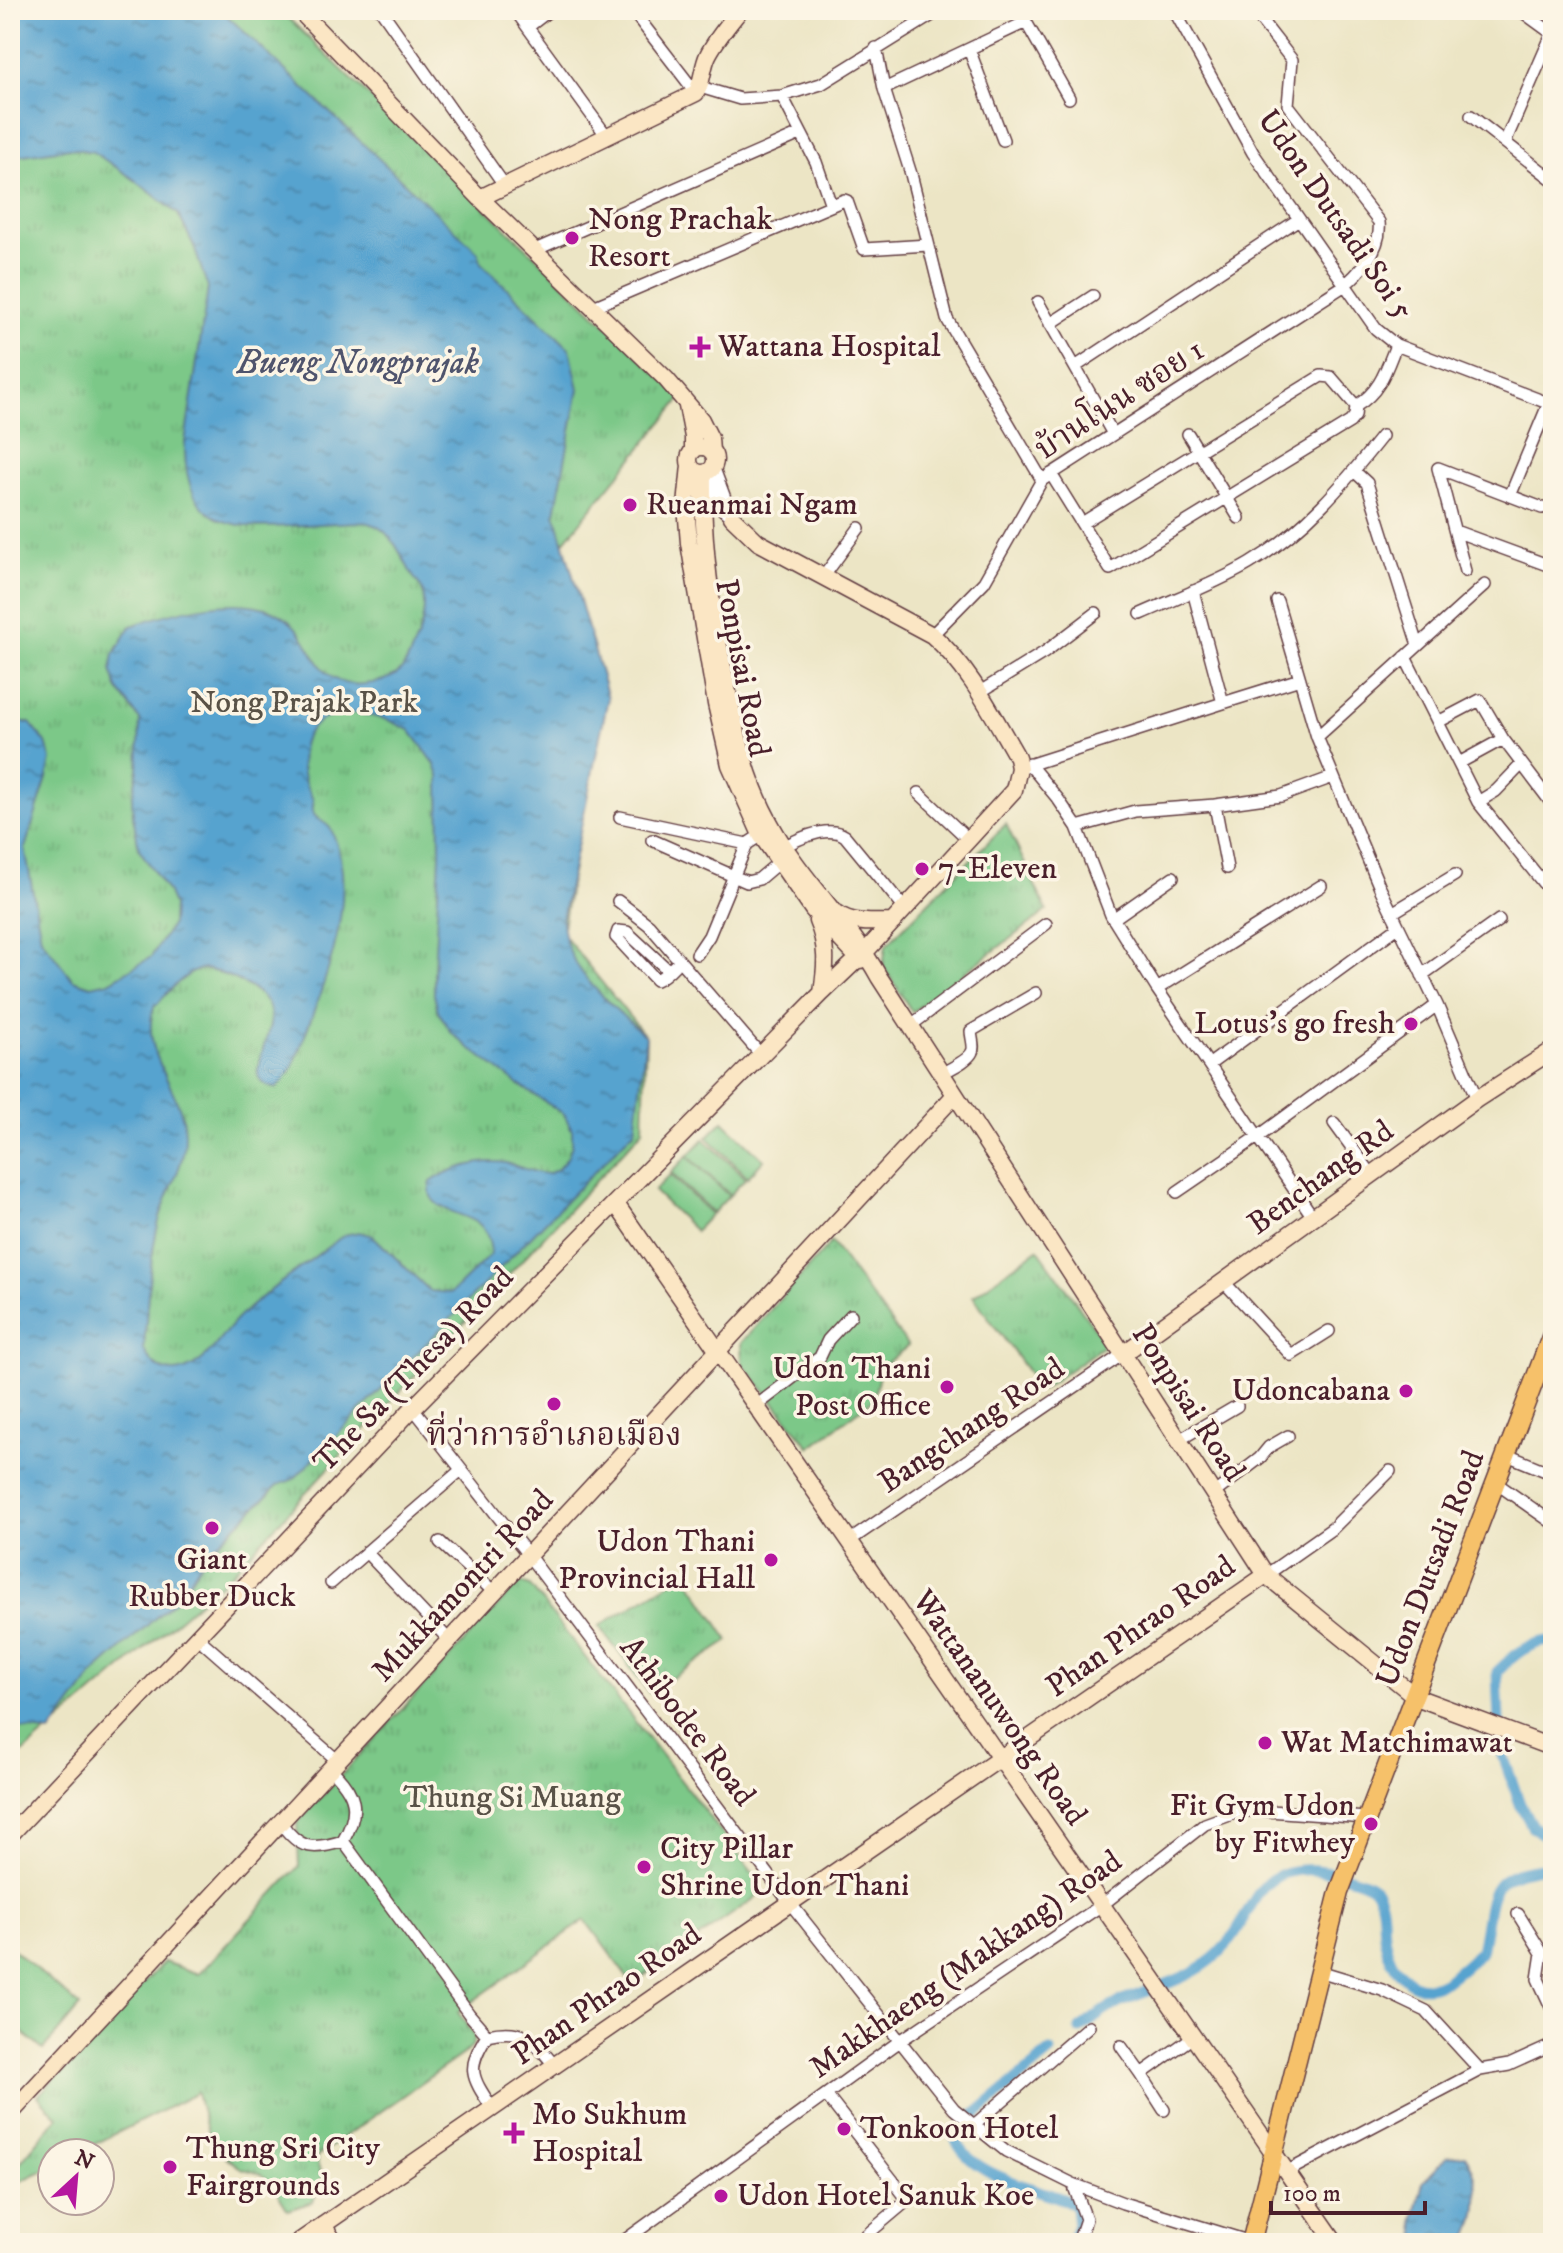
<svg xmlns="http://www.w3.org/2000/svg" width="1563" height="2253" font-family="'IM FELL DW Pica','Noto Serif Thai',serif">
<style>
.grass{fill:url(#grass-tufts);stroke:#62745a;stroke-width:2}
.pitch{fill:#7bc888;stroke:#62745a;stroke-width:2}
.water{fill:url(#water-ripples);stroke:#50617d;stroke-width:2;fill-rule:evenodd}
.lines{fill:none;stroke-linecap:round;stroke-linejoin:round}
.canal{stroke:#56a3cf;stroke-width:11}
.street-casing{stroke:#623d42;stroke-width:14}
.secondary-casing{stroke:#623d42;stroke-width:19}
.primary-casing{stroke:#623d42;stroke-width:21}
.street{stroke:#fff;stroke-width:11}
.secondary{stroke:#fbe6c4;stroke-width:16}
.primary{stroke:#f6c16b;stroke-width:18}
.poi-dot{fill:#b5179e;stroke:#fcf5e5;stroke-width:3}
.labels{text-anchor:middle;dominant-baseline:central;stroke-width:7;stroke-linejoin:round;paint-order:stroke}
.street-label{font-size:32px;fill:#4a1f2b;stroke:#fcf5e5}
.poi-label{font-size:32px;fill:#4a1f2b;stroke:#fcf5e5;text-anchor:start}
.park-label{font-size:32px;fill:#595247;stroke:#fcf5e5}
.water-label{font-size:34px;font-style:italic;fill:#4f546d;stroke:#fcf5e5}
</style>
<defs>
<pattern id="grass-tufts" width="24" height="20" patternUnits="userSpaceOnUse" patternTransform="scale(2)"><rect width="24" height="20" fill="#7bc888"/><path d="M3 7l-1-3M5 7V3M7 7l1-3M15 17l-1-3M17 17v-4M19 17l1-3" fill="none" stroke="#6cab76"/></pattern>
<pattern id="water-ripples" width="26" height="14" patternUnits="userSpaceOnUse" patternTransform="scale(2)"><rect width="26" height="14" fill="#56a3cf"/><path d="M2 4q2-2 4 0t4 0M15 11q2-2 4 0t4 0" fill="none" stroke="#4984a8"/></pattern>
</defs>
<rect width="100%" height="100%" fill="#fcf5e5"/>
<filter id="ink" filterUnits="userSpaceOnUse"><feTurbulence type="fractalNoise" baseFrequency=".0125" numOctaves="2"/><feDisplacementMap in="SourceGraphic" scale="16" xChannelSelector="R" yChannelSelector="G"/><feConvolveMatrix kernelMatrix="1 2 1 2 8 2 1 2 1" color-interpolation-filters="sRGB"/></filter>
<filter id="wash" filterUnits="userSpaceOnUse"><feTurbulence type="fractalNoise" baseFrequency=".006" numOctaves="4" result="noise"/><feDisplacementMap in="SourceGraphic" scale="32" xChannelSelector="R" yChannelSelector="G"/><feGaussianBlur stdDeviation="1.8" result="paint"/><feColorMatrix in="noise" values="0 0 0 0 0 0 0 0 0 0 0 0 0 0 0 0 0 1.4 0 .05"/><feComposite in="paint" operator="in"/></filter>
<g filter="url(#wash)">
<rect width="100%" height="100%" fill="#ece5c5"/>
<path class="grass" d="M10,10H280L682,398L563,543L604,684L562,933L646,1037L643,1130L228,1577L23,1753L10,1752Z
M1006,824L1047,911L912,1012L883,966L886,945Z
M831,1242L908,1346L881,1367L873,1400L810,1447L742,1363L741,1343Z
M1038,1249L1106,1344L1041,1390L973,1296Z
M685,1574L729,1641L649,1693L599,1626Z
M522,1583L530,1586L759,1881L760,1891L755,1898L632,1984L585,1920L458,2012L475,2038L471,2048L316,2157L322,2178L313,2202L288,2210C281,2200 272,2181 262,2175C256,2171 246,2171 239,2167C210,2148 204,2124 197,2093L77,2153H52V2166L19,2182L12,2172L58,2117L38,2096L164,1962L199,1974L299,1866L297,1823L514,1588Z"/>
<path class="pitch" d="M723,1121L764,1160L748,1177L707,1137Z
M704,1139L746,1178L730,1195L688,1156Z
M687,1156L729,1196L713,1213L671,1173Z
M670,1175L711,1214L695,1231L654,1191Z
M10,1947L80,2006L43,2050L10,2022Z"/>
<path class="water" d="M10,10H221L478,252L481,263L570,349L579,389L555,513L608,698L562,919C563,969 612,1005 646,1037L635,1130L294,1479L278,1485L205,1556L181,1595L96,1671L50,1733L10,1727V728L16,723H30L46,743L51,759L47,778L25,848L41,938L73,980L91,986L109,982L151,957L172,924L173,905L167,891L139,849L133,816L132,799L138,769L140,720L117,688L111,670L114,654L131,626C169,612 234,594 273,611C322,632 307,695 372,683C405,676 404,668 416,641C422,629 426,607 423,593C422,586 414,579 411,573C400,554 392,530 369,523C361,521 348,523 339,523C265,525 182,550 185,442L208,288L193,244L178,214L132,178L93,152L70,148L10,157ZM359,713L388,720L410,730L434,763L439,776L440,855L434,971V995L438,1011L452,1033L467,1046L519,1085L564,1114L572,1130V1145L567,1158L558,1169L548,1174C532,1173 521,1167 506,1163C483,1159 449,1168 431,1182C422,1211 463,1211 479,1224C488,1232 490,1243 491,1254L451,1293L430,1291L373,1236L359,1232L344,1235C310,1261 273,1286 241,1315C222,1332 213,1357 189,1368C169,1378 153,1368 144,1350C147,1310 149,1259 159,1221C167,1190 186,1166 185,1133C182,1087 137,1052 155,1004L157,1005C169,990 182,976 198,970C208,967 225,975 234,979C245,984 263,994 268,1005C282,1033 233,1081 276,1088C292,1076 298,1053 305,1035C325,983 351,914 340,857C338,849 335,835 330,828C325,821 315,820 313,812C312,808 314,804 313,800C311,794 307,789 305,783C293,737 312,712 359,713Z
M1465,2155C1482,2179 1481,2220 1464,2243H1418L1414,2219L1423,2182L1447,2157Z"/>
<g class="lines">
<path class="canal" d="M1553,1641C1529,1641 1514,1655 1497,1672L1500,1747L1520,1804L1532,1826L1553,1843
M1080,2029C1091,2021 1102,2011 1115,2005C1148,1988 1190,1981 1218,1954C1258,1916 1249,1861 1323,1871C1334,1872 1369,1881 1374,1888C1387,1904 1381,1923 1385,1941C1390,1968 1413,1999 1443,1982C1457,1974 1469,1962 1481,1951C1494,1893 1481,1872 1553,1867
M1050,2052L961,2126L954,2134C964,2175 1034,2187 1068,2201L1076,2207L1078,2225L1071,2243"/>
</g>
</g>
<g filter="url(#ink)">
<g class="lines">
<defs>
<path id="street" d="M381,10L505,186
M515,10L606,135
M632,10L696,93
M1174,10L1253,153L1376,329L1396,345L1553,405
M1520,10L1553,34
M528,27L550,10
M876,48L884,89L911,174L947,319L1042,480
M969,49L1003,140
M700,87L740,99L782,96L821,84L940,10
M884,89L1026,22L1069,98
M782,96L816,162L831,205
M1471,116L1553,180
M1505,142L1553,32
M535,250L800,134
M1038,302L1113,434
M593,307L844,200L847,201L864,249L928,245
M1050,324L1093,296
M1075,367L1299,219
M1188,434L1239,518
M713,466L732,517
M1354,471L1367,483L1418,645
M1051,474L1110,569L1350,422L1355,416L1356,406C1380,392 1386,370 1396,345
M706,479L719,506L731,517
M1510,496L1553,393
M1082,523L1321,376L1331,377L1356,406
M1455,531L1553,567
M1465,571L1438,468L1542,508
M824,576L859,528
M1193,591L1223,703L1300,679
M1277,601L1317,737L1380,888L1437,1005L1477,1099
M1141,614C1177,598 1215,584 1249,564C1303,532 1344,484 1382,436
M932,635L984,582L1042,480L1345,285C1362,270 1382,247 1379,222L1288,105L1292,60L1253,10
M1405,657L1478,802L1553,895
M980,692L1045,652L1096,613
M1438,722L1480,700L1503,739L1553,805
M1317,737L1485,585
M1459,763L1503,739
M1029,764L1058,799L1077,827
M1019,768L1223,703
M919,793L970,841
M1478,802L1496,791L1521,765
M1215,805L1227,868
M620,817L747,844L761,835
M652,840L747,882L759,879L779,862
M785,846C802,837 829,825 845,836L905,909
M618,901L649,925L761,1055
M1392,913L1455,875
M1113,919L1173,877
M697,954L709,936L747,844
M669,971L627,932L618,931L616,937L656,980C665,977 673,967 679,961
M1422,975L1499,920
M1157,989L1321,886
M910,1026L1046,924
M1210,1064L1398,927
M941,1074C949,1069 968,1061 972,1052C975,1047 971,1037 971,1031L1036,993
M1334,1123L1372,1175
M1177,1192L1259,1136L1437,1005
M1313,1217L1157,989L1111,915L1077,827L1135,811L1215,805L1281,796L1333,777
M1224,1282L1291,1355L1329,1331
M756,1406L820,1357L828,1340L851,1315
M413,1408L529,1556L790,1903L954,2109L1006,2151L1073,2184L1123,2203L1251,2242
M1179,1440L1237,1406
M1507,1455L1553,1474
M1496,1483L1553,1523
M1213,1494L1260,1458L1269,1447L1288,1436
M849,1541L1123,1354
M440,1542L495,1593
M366,1552L450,1641
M1266,1575L1333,1528L1390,1471
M331,1583L461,1470
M197,1637L338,1761
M331,1769C356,1793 361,1810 343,1841L469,2014L487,2035C523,2027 532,2038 554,2065
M281,1823C299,1849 312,1851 343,1841
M1518,1914L1542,1953L1538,1979L1553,2011
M1319,1971L1382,1990L1426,2011L1480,2070
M487,2035C466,2069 471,2076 492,2108
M1121,2046L1141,2074
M826,2095L908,2200L857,2243
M1164,2110L1141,2074L1193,2037
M973,2126L1089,2026
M1286,2172L1480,2070L1509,2065L1553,2045
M1073,2184L1086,2219L1078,2243
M621,2243L900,2041L1102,1905L1205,1824L1238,1812L1256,1810L1366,1818"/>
<path id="secondary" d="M299,10L480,198L666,379L701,420L710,438L711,451
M480,198L696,93C703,82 702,67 708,55C716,39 729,24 740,10
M687,406L693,437V451
M689 460a13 13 0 1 1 26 0a13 13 0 1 1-26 0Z
M690,465L686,506L689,543L716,704L730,765L761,835L813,910L860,960
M703,473C702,544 711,608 725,678C736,730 744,776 770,823C800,879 849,922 879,977L1266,1575L1416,1697L1553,1748
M837,913C852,925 874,922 893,922
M817,921C828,946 826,966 822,993
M616,1204L1336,2243
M1123,1354L1477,1099L1553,1050
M10,1835L413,1408L822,993L865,952L1014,790L1019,768L1017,757C992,714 969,667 932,635L758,542L732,517
M10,2114L955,1095
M323,2225L335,2243
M297,2243L1266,1575"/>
<path id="primary" d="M1251,2243L1339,1892L1553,1332"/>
</defs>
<use href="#street" class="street-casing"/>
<use href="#secondary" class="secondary-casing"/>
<use href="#primary" class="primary-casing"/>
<use href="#street" class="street"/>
<use href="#secondary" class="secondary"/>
<use href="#primary" class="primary"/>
</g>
</g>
<g class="poi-dot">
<circle cx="572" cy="238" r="8"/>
<path d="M696 335h8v8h8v8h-8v8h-8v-8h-8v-8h8z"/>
<circle cx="630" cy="505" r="8"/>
<circle cx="922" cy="869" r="8"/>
<circle cx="1411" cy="1024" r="8"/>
<circle cx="947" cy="1387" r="8"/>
<circle cx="1406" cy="1391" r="8"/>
<circle cx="554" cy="1404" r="8"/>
<circle cx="212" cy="1528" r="8"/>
<circle cx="771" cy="1560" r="8"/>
<circle cx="1265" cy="1743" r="8"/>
<circle cx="1371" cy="1824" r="8"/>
<circle cx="644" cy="1867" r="8"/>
<circle cx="844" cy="2129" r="8"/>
<path d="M510 2121h8v8h8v8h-8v8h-8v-8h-8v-8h8z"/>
<circle cx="170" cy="2167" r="8"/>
<circle cx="721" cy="2196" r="8"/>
</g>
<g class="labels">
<g class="street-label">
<text transform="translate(1335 215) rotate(55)">Udon Dutsadi Soi 5</text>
<text transform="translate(1120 400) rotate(-33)">บ้านโนน ซอย 1</text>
<text transform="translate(742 668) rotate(79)">Ponpisai Road</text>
<text transform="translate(1321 1178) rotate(-36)">Benchang Rd</text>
<text transform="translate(414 1370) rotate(-46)">The Sa (Thesa) Road</text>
<text transform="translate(1188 1403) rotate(57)">Ponpisai Road</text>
<text transform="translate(972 1426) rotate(-34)">Bangchang Road</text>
<text transform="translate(1431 1569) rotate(-69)">Udon Dutsadi Road</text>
<text transform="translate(463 1586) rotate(-47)">Mukkamontri Road</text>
<text transform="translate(1141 1627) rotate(-35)">Phan Phrao Road</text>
<text transform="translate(999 1708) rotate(55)">Wattananuwong Road</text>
<text transform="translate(687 1722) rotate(53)">Athibodee Road</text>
<text transform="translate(966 1965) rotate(-35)">Makkhaeng (Makkang) Road</text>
<text transform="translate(607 1995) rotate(-35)">Phan Phrao Road</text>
</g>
<g class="poi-label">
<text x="588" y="220">Nong Prachak<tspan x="588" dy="37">Resort</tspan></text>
<text x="718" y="347">Wattana Hospital</text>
<text x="646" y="505">Rueanmai Ngam</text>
<text x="938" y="869">7-Eleven</text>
<text x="1395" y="1024" text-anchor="end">Lotus's go fresh</text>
<text x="931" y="1369" text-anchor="end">Udon Thani<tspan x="931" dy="37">Post Office</tspan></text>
<text x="1390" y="1391" text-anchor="end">Udoncabana</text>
<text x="554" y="1436" text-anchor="middle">ที่ว่าการอำเภอเมือง</text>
<text x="755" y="1542" text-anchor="end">Udon Thani<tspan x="755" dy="37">Provincial Hall</tspan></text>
<text x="212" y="1560" text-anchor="middle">Giant<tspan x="212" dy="37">Rubber Duck</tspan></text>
<text x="1281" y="1743">Wat Matchimawat</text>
<text x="1355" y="1806" text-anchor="end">Fit Gym Udon<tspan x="1355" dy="37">by Fitwhey</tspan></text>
<text x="660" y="1849">City Pillar<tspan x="660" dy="37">Shrine Udon Thani</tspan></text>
<text x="532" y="2115">Mo Sukhum<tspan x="532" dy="37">Hospital</tspan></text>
<text x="860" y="2129">Tonkoon Hotel</text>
<text x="186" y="2149">Thung Sri City<tspan x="186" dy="37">Fairgrounds</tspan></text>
<text x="737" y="2196">Udon Hotel Sanuk Koe</text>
</g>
<g class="park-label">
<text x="304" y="703">Nong Prajak Park</text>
<text x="512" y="1798">Thung Si Muang</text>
</g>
<g class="water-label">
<text x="358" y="363">Bueng Nongprajak</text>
</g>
</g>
<rect width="1563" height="2253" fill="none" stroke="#fcf5e5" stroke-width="40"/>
<g transform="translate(76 2177) rotate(26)"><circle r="38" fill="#fcf5e5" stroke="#b59f9b" stroke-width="2"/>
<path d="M0-6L14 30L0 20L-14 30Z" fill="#b5179e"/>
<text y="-12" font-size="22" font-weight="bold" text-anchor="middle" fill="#4a1f2b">N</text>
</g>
<path d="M1271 2201v12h154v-12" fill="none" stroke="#4a1f2b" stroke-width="4"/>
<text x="1283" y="2201" font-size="24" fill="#4a1f2b" stroke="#fcf5e5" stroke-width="6" paint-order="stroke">100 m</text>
</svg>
